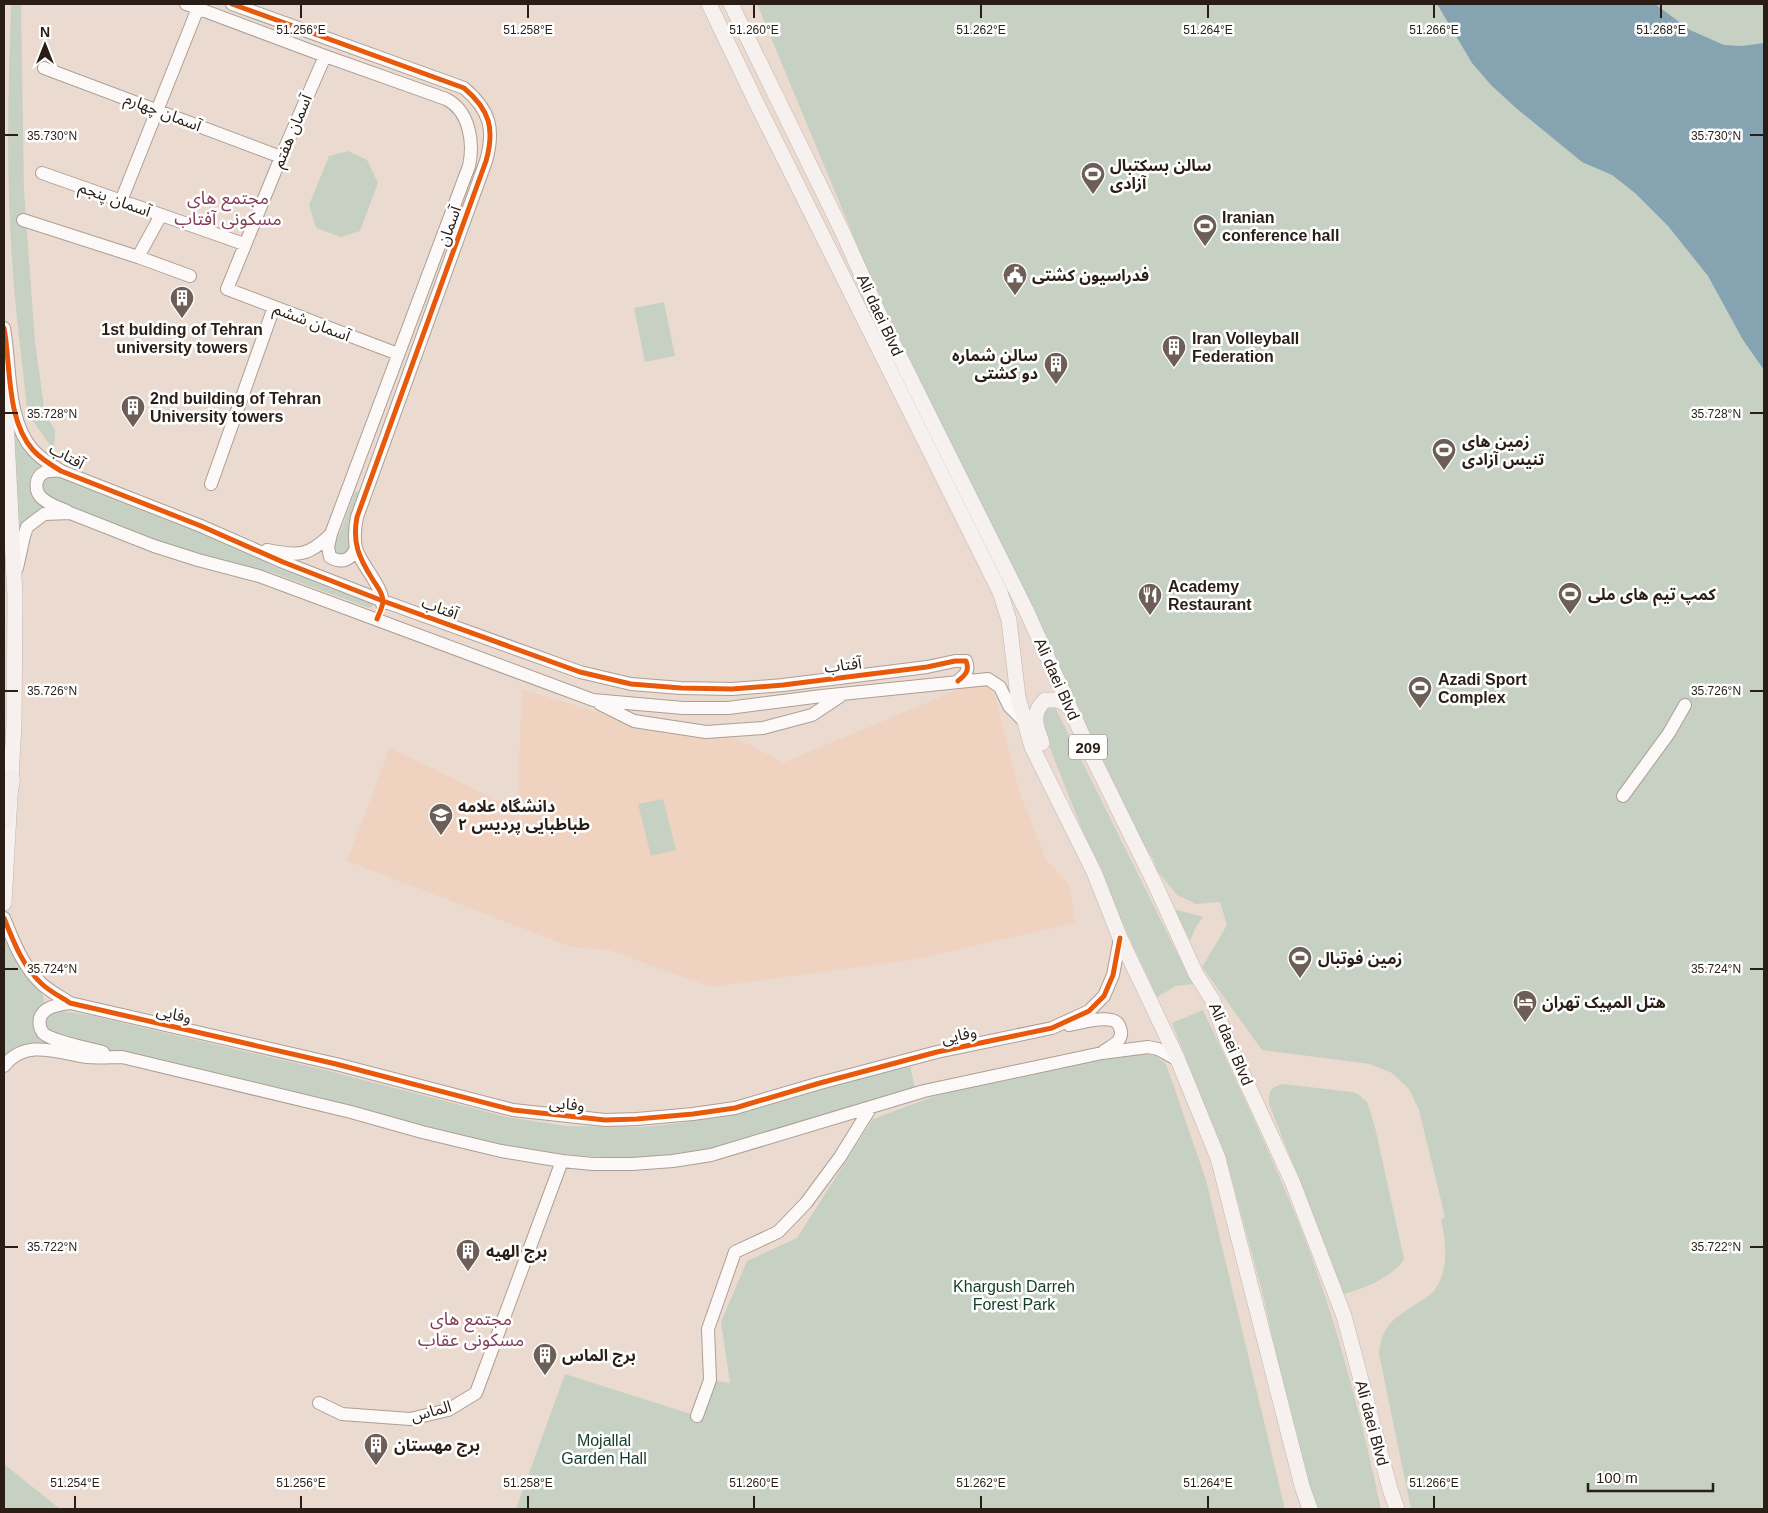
<svg xmlns="http://www.w3.org/2000/svg" width="1768" height="1513" font-family="Helvetica,'Noto Sans Arabic',sans-serif">
<style>
.built{fill:#efd2bf}
.green{fill:#c7d1c3}
.water{fill:#86a3b2}
.lines{fill:none;stroke-linecap:round;stroke-linejoin:round}
.minor-casing{stroke:#ac9f96;stroke-width:14}
.major-casing{stroke:#c3b5b0;stroke-width:16}
.highway-casing{stroke:#c3b5b0;stroke-width:19}
.minor{stroke:#fcf9f8;stroke-width:12}
.major{stroke:#f6f1ef;stroke-width:15}
.highway{stroke:#f4ebeb;stroke-width:18}
.cycleway-casing{stroke:#fff;stroke-width:8}
.cycleway{stroke:#e8590c;stroke-width:5}
.ticks{fill:none;stroke:#291d16;stroke-width:2}
.labels{text-anchor:middle;dominant-baseline:central;stroke-width:5;stroke-linejoin:round;paint-order:stroke}
.shield{fill:#fff;stroke:#69615c;stroke-width:1}
.shield-label{font-size:15px;font-weight:bold;fill:#291d16}
.street-label{font-size:16px;fill:#291d16;stroke:#fff}
.poi-label{font-size:16px;font-weight:bold;fill:#291d16;stroke:#fff;text-anchor:start}
.park-label{font-size:16px;fill:#113d2b;stroke:#fff}
.neighbourhood-label{font-size:18px;fill:#833c54;stroke:#fff}
.ticks-label{font-size:12px;text-anchor:middle;fill:#291d16;stroke:#fff;stroke-width:5;stroke-linejoin:round;paint-order:stroke}
</style>
<rect width="100%" height="100%" fill="#ebdacf"/>
<path class="built" d="M984,684L994,693L1020,794L1046,860L1069,885L1075,923L911,960L711,987L609,950L571,947L347,861L390,748L517,810L522,689L666,734L739,739L783,763L964,687Z"/>
<path class="green" d="M13,4H21L24,191L35,342L45,414L55,430L54,451L31,418L27,408C22,359 15,310 12,260C6,176 8,90 11,6Z
M757,4H1764V1509H1411L1379,1354C1382,1325 1393,1319 1416,1304C1421,1301 1428,1297 1432,1293C1450,1273 1446,1243 1441,1219L1445,1217L1419,1110L1409,1089L1392,1073L1370,1064L1262,1050L1202,967L1227,925L1220,902L1196,904L1177,895L1158,872L1153,859L1124,815L887,317Z
M348,151L367,160L378,183L360,231L341,237L316,228L309,205L329,156Z
M664,302L675,356L645,362L634,308Z
M11,406L47,467L35,476L54,509L19,540Z
M59,474L195,527L273,566L372,603L373,606L369,608L274,573L170,547L46,497L41,483L44,477Z
M355,491L360,492L349,551L343,555L335,552L334,544L342,528Z
M1055,707L1187,973L1194,984L1176,986L1157,997L1100,875L1042,728V712L1048,708Z
M663,799L676,850L651,856L638,804Z
M1174,909L1203,917L1196,927L1190,940Z
M5,936C14,950 41,985 44,999C47,1011 26,1019 36,1035C40,1041 50,1043 57,1043L4,1060V952Z
M1203,1010C1236,1080 1269,1150 1298,1221C1334,1312 1361,1414 1381,1509H1316L1298,1451L1262,1291L1229,1169L1172,1023Z
M60,1011L89,1015L325,1070L507,1117L566,1126L641,1127L672,1124L720,1117L910,1065L915,1089C871,1102 828,1115 784,1128C748,1139 712,1151 674,1155C616,1161 560,1155 503,1146L83,1045L50,1033C43,1020 44,1013 60,1011Z
M1133,1053L1154,1055L1166,1064L1206,1180L1285,1509H516L565,1374L697,1416L710,1380L730,1383L721,1322L747,1261L797,1238L873,1119L956,1088Z
M1282,1084L1352,1092L1358,1094L1367,1102L1375,1127L1404,1259C1395,1276 1363,1289 1344,1294L1269,1104C1268,1092 1270,1088 1282,1084Z
M4,1464L60,1509H4Z"/>
<path class="water" d="M1437,4H1655L1690,30L1724,45L1742,46L1764,43V370L1743,340L1708,276L1668,226L1635,193L1612,175L1582,162L1516,108L1491,85L1472,63Z"/>
<g class="lines">
<defs>
<path id="minor" d="M186,4L325,56L446,99C470,111 474,143 469,166L331,534L328,547L330,557C342,564 351,560 356,548
M232,4L464,88C490,110 495,129 486,161L357,517C355,527 354,538 356,548C360,564 386,590 382,604
M325,56L281,157L227,289L398,354
M44,68L281,157
M42,173L244,244
M121,201L198,8
M23,220L138,257L190,276
M138,257L161,215
M4,328C11,365 6,420 33,450C41,459 51,465 61,471L201,526L283,562L383,601L580,672L631,684L681,688L732,689L783,685L927,667L955,661H966C970,671 965,675 958,681
M61,471C56,471 50,470 45,472C34,477 34,492 43,499C49,504 59,508 67,511
M211,484L274,307
M267,550C298,556 308,557 331,534
M17,568L24,536L27,527L44,514L70,513L154,546L198,560L259,576L593,700L683,708H728L822,696L988,679L1000,687L1009,706L1024,721
M600,704L634,721L706,732L763,728L812,715L842,695
M1623,796L1669,733L1685,705
M4,918C14,943 23,967 43,985C51,992 61,997 70,1003L336,1064L513,1110L605,1120L637,1119L693,1114L735,1108L820,1083L937,1052L1052,1028L1089,1011L1104,996L1113,975L1120,938
M70,1003C59,1005 44,1006 40,1018C39,1023 40,1029 43,1033C51,1041 91,1049 103,1052
M1069,1025C1081,1023 1099,1017 1112,1020C1116,1021 1119,1024 1120,1028C1125,1040 1112,1046 1104,1051
M4,1066C26,1038 58,1053 87,1057C99,1058 111,1057 122,1057L351,1112L422,1132L501,1151L562,1161L593,1164H632L673,1161L711,1155L924,1091L1102,1053L1148,1047L1158,1049L1178,1060
M319,1403L342,1414L410,1419L448,1410L476,1393L562,1161
M697,1416L710,1380L708,1329L735,1252L778,1232L806,1203L840,1157L871,1107"/>
<path id="major" d="M709,4L756,102L1000,592L1009,620L1018,697L1032,747L1094,872L1120,938L1178,1060L1218,1158L1302,1486L1310,1509
M731,4L843,233L884,325L1027,612L1089,750L1155,884L1196,974L1213,1001L1226,1038L1292,1181L1344,1316L1390,1489L1397,1509
M4,380L15,597L14,724L4,903
M1042,743C1036,725 1030,715 1045,700H1058L1069,706"/>
<path id="highway" d="M4,819L11,779"/>
</defs>
<use href="#minor" class="minor-casing"/>
<use href="#major" class="major-casing"/>
<use href="#highway" class="highway-casing"/>
<use href="#minor" class="minor"/>
<use href="#major" class="major"/>
<use href="#highway" class="highway"/>
<defs>
<path id="cycleway" d="M232,4L464,88C490,110 495,129 486,161L357,517C352,543 359,558 373,580C376,585 383,593 383,601C383,606 379,614 377,619
M4,328C11,365 6,420 33,450C41,459 51,465 61,471L201,526L283,562L383,601L580,672L631,684L681,688L732,689L783,685L927,667L955,661H966C970,671 965,675 958,681
M4,918C14,943 23,967 43,985C51,992 61,997 70,1003L336,1064L513,1110L605,1120L637,1119L693,1114L735,1108L820,1083L937,1052L1052,1028L1089,1011L1104,996L1113,975L1120,938"/>
</defs>
<use href="#cycleway" class="cycleway-casing"/>
<use href="#cycleway" class="cycleway"/>
</g>
<path class="ticks" d="M301,5V18M528,5V18M754,5V18M981,5V18M1208,5V18M1434,5V18M1661,5V18M5,135H18M1750,135H1763M5,413H18M1750,413H1763M5,691H18M1750,691H1763M5,969H18M1750,969H1763M5,1247H18M1750,1247H1763M75,1496V1508M301,1496V1508M528,1496V1508M754,1496V1508M981,1496V1508M1208,1496V1508M1434,1496V1508"/>
<defs>
<symbol id="stadium-pin" viewBox="-11 -11 22 30"><path d="M0 17L-7.5 6A9.5 9.5 0 1 1 7.5 6Z" fill="#6d5f57" stroke="#fff"/><path d="M0-5a6.5 5 0 1 0 0 10a6.5 5 0 1 0 0-10ZM-3.5-1.8h7v3.6h-7Z" fill="#fff"/></symbol>
<symbol id="civic-pin" viewBox="-11 -11 22 30"><path d="M0 17L-7.5 6A9.5 9.5 0 1 1 7.5 6Z" fill="#6d5f57" stroke="#fff"/><path d="M-.6-6.5H3V-4.5H.6V-3L4-1V1h2V6H-6V1h2V-1L-.6-3ZM-1.2 2.5V6h2.4V2.5Z" fill="#fff"/></symbol>
<symbol id="building-pin" viewBox="-11 -11 22 30"><path d="M0 17L-7.5 6A9.5 9.5 0 1 1 7.5 6Z" fill="#6d5f57" stroke="#fff"/><path d="M-4-6H4V6H1V3H-1V6H-4ZM-2.5-4.3h1.7v1.8h-1.7ZM.8-4.3h1.7v1.8H.8ZM-2.5-1h1.7V.8h-1.7ZM.8-1h1.7V.8H.8Z" fill="#fff"/></symbol>
<symbol id="restaurant-pin" viewBox="-11 -11 22 30"><path d="M0 17L-7.5 6A9.5 9.5 0 1 1 7.5 6Z" fill="#6d5f57" stroke="#fff"/><path d="M-5-6h1v4h1v-4h1v4h1v-4h1v5L-1.5 .5V6h-2V.5L-5-1ZM5-6V6H3V1.5H1.5Q1.5-4 5-6Z" fill="#fff"/></symbol>
<symbol id="university-pin" viewBox="-11 -11 22 30"><path d="M0 17L-7.5 6A9.5 9.5 0 1 1 7.5 6Z" fill="#6d5f57" stroke="#fff"/><path d="M0-5L7-2L0 1L-7-2ZM-4 1L0 2.5L4 1V4Q0 6-4 4Z" fill="#fff"/></symbol>
<symbol id="hotel-pin" viewBox="-11 -11 22 30"><path d="M0 17L-7.5 6A9.5 9.5 0 1 1 7.5 6Z" fill="#6d5f57" stroke="#fff"/><path d="M-6-4.5h1.5V1H6V5H4.5V3h-9V5H-6ZM-4 0a1.8 1.8 0 1 1 3.6 0ZM.5 0V-2.5h3Q6-2.5 6 0Z" fill="#fff"/></symbol>
</defs>
<g fill-rule="evenodd">
<use href="#stadium-pin" x="1079" y="160" width="28" height="38"/>
<use href="#stadium-pin" x="1191" y="212" width="28" height="38"/>
<use href="#civic-pin" x="1001" y="261" width="28" height="38"/>
<use href="#building-pin" x="168" y="284" width="28" height="38"/>
<use href="#building-pin" x="1160" y="333" width="28" height="38"/>
<use href="#building-pin" x="1042" y="350" width="28" height="38"/>
<use href="#building-pin" x="119" y="393" width="28" height="38"/>
<use href="#stadium-pin" x="1430" y="436" width="28" height="38"/>
<use href="#stadium-pin" x="1556" y="580" width="28" height="38"/>
<use href="#restaurant-pin" x="1136" y="581" width="28" height="38"/>
<use href="#stadium-pin" x="1406" y="674" width="28" height="38"/>
<use href="#university-pin" x="427" y="801" width="28" height="38"/>
<use href="#stadium-pin" x="1286" y="944" width="28" height="38"/>
<use href="#hotel-pin" x="1511" y="988" width="28" height="38"/>
<use href="#building-pin" x="454" y="1237" width="28" height="38"/>
<use href="#building-pin" x="531" y="1341" width="28" height="38"/>
<use href="#building-pin" x="362" y="1431" width="28" height="38"/>
</g>
<g class="labels">
<rect class="shield" x="1069" y="734.5" width="38" height="25" rx="4"/>
<g class="shield-label">
<text x="1088" y="747">209</text>
</g>
<g class="street-label">
<text transform="translate(163 112) rotate(21)">آسمان چهارم</text>
<text transform="translate(292 131) rotate(-67)">آسمان هفتم</text>
<text transform="translate(115 199) rotate(20)">آسمان پنجم</text>
<text transform="translate(449 226) rotate(-70)">آسمان</text>
<text transform="translate(880 315) rotate(65)">Ali daei Blvd</text>
<text transform="translate(312 322) rotate(21)">آسمان ششم</text>
<text transform="translate(67 456) rotate(28)">آفتاب</text>
<text transform="translate(440 608) rotate(20)">آفتاب</text>
<text transform="translate(843 665) rotate(-7)">آفتاب</text>
<text transform="translate(1057 679) rotate(66)">Ali daei Blvd</text>
<text transform="translate(174 1014) rotate(13)">وفایی</text>
<text transform="translate(959 1035) rotate(-12)">وفایی</text>
<text transform="translate(1231 1044) rotate(67)">Ali daei Blvd</text>
<text transform="translate(567 1104) rotate(5)">وفایی</text>
<text transform="translate(431 1411) rotate(-15)">الماس</text>
<text transform="translate(1372 1423) rotate(75)">Ali daei Blvd</text>
</g>
<g class="poi-label">
<text x="1110" y="165">سالن بسکتبال<tspan x="1110" dy="18">آزادی</tspan></text>
<text x="1222" y="217">Iranian<tspan x="1222" dy="18">conference hall</tspan></text>
<text x="1032" y="275">فدراسیون کشتی</text>
<text x="182" y="329" text-anchor="middle">1st bulding of Tehran<tspan x="182" dy="18">university towers</tspan></text>
<text x="1192" y="338">Iran Volleyball<tspan x="1192" dy="18">Federation</tspan></text>
<text x="1038" y="355" text-anchor="end">سالن شماره<tspan x="1038" dy="18">دو کشتی</tspan></text>
<text x="150" y="398">2nd building of Tehran<tspan x="150" dy="18">University towers</tspan></text>
<text x="1462" y="441">زمین های<tspan x="1462" dy="18">تنیس آزادی</tspan></text>
<text x="1168" y="586">Academy<tspan x="1168" dy="18">Restaurant</tspan></text>
<text x="1588" y="594">کمپ تیم های ملی</text>
<text x="1438" y="679">Azadi Sport<tspan x="1438" dy="18">Complex</tspan></text>
<text x="458" y="806">دانشگاه علامه<tspan x="458" dy="18">طباطبایی پردیس ۲</tspan></text>
<text x="1318" y="958">زمین فوتبال</text>
<text x="1542" y="1002">هتل المپیک تهران</text>
<text x="486" y="1251">برج الهیه</text>
<text x="562" y="1355">برج الماس</text>
<text x="394" y="1445">برج مهستان</text>
</g>
<g class="park-label">
<text x="1014" y="1286">Khargush Darreh<tspan x="1014" dy="18">Forest Park</tspan></text>
<text x="604" y="1440">Mojallal<tspan x="604" dy="18">Garden Hall</tspan></text>
</g>
<g class="neighbourhood-label">
<text x="228" y="198">مجتمع های<tspan x="228" dy="21">مسکونی آفتاب</tspan></text>
<text x="471" y="1319">مجتمع های<tspan x="471" dy="21">مسکونی عقاب</tspan></text>
</g>
</g>
<g class="ticks-label">
<text x="301" y="34">51.256°E</text>
<text x="528" y="34">51.258°E</text>
<text x="754" y="34">51.260°E</text>
<text x="981" y="34">51.262°E</text>
<text x="1208" y="34">51.264°E</text>
<text x="1434" y="34">51.266°E</text>
<text x="1661" y="34">51.268°E</text>
<text x="52" y="140">35.730°N</text>
<text x="1716" y="140">35.730°N</text>
<text x="52" y="418">35.728°N</text>
<text x="1716" y="418">35.728°N</text>
<text x="52" y="695">35.726°N</text>
<text x="1716" y="695">35.726°N</text>
<text x="52" y="973">35.724°N</text>
<text x="1716" y="973">35.724°N</text>
<text x="52" y="1251">35.722°N</text>
<text x="1716" y="1251">35.722°N</text>
<text x="75" y="1487">51.254°E</text>
<text x="301" y="1487">51.256°E</text>
<text x="528" y="1487">51.258°E</text>
<text x="754" y="1487">51.260°E</text>
<text x="981" y="1487">51.262°E</text>
<text x="1208" y="1487">51.264°E</text>
<text x="1434" y="1487">51.266°E</text>
</g>
<rect width="1768" height="1513" fill="none" stroke="#291d16" stroke-width="10"/>
<g transform="translate(45 45)" stroke="#ffffff" stroke-width="4" paint-order="stroke">
<path d="M0-4L9 19L0 12L-9 19Z" fill="#291d16"/>
<text y="-8" font-size="14" font-weight="bold" text-anchor="middle" fill="#291d16">N</text>
</g>
<path d="M1588 1483v8h125v-8" fill="none" stroke="#291d16" stroke-width="2.5"/>
<text x="1596" y="1483" font-size="15" fill="#291d16" stroke="#ffffff" stroke-width="4" paint-order="stroke">100 m</text>
</svg>
